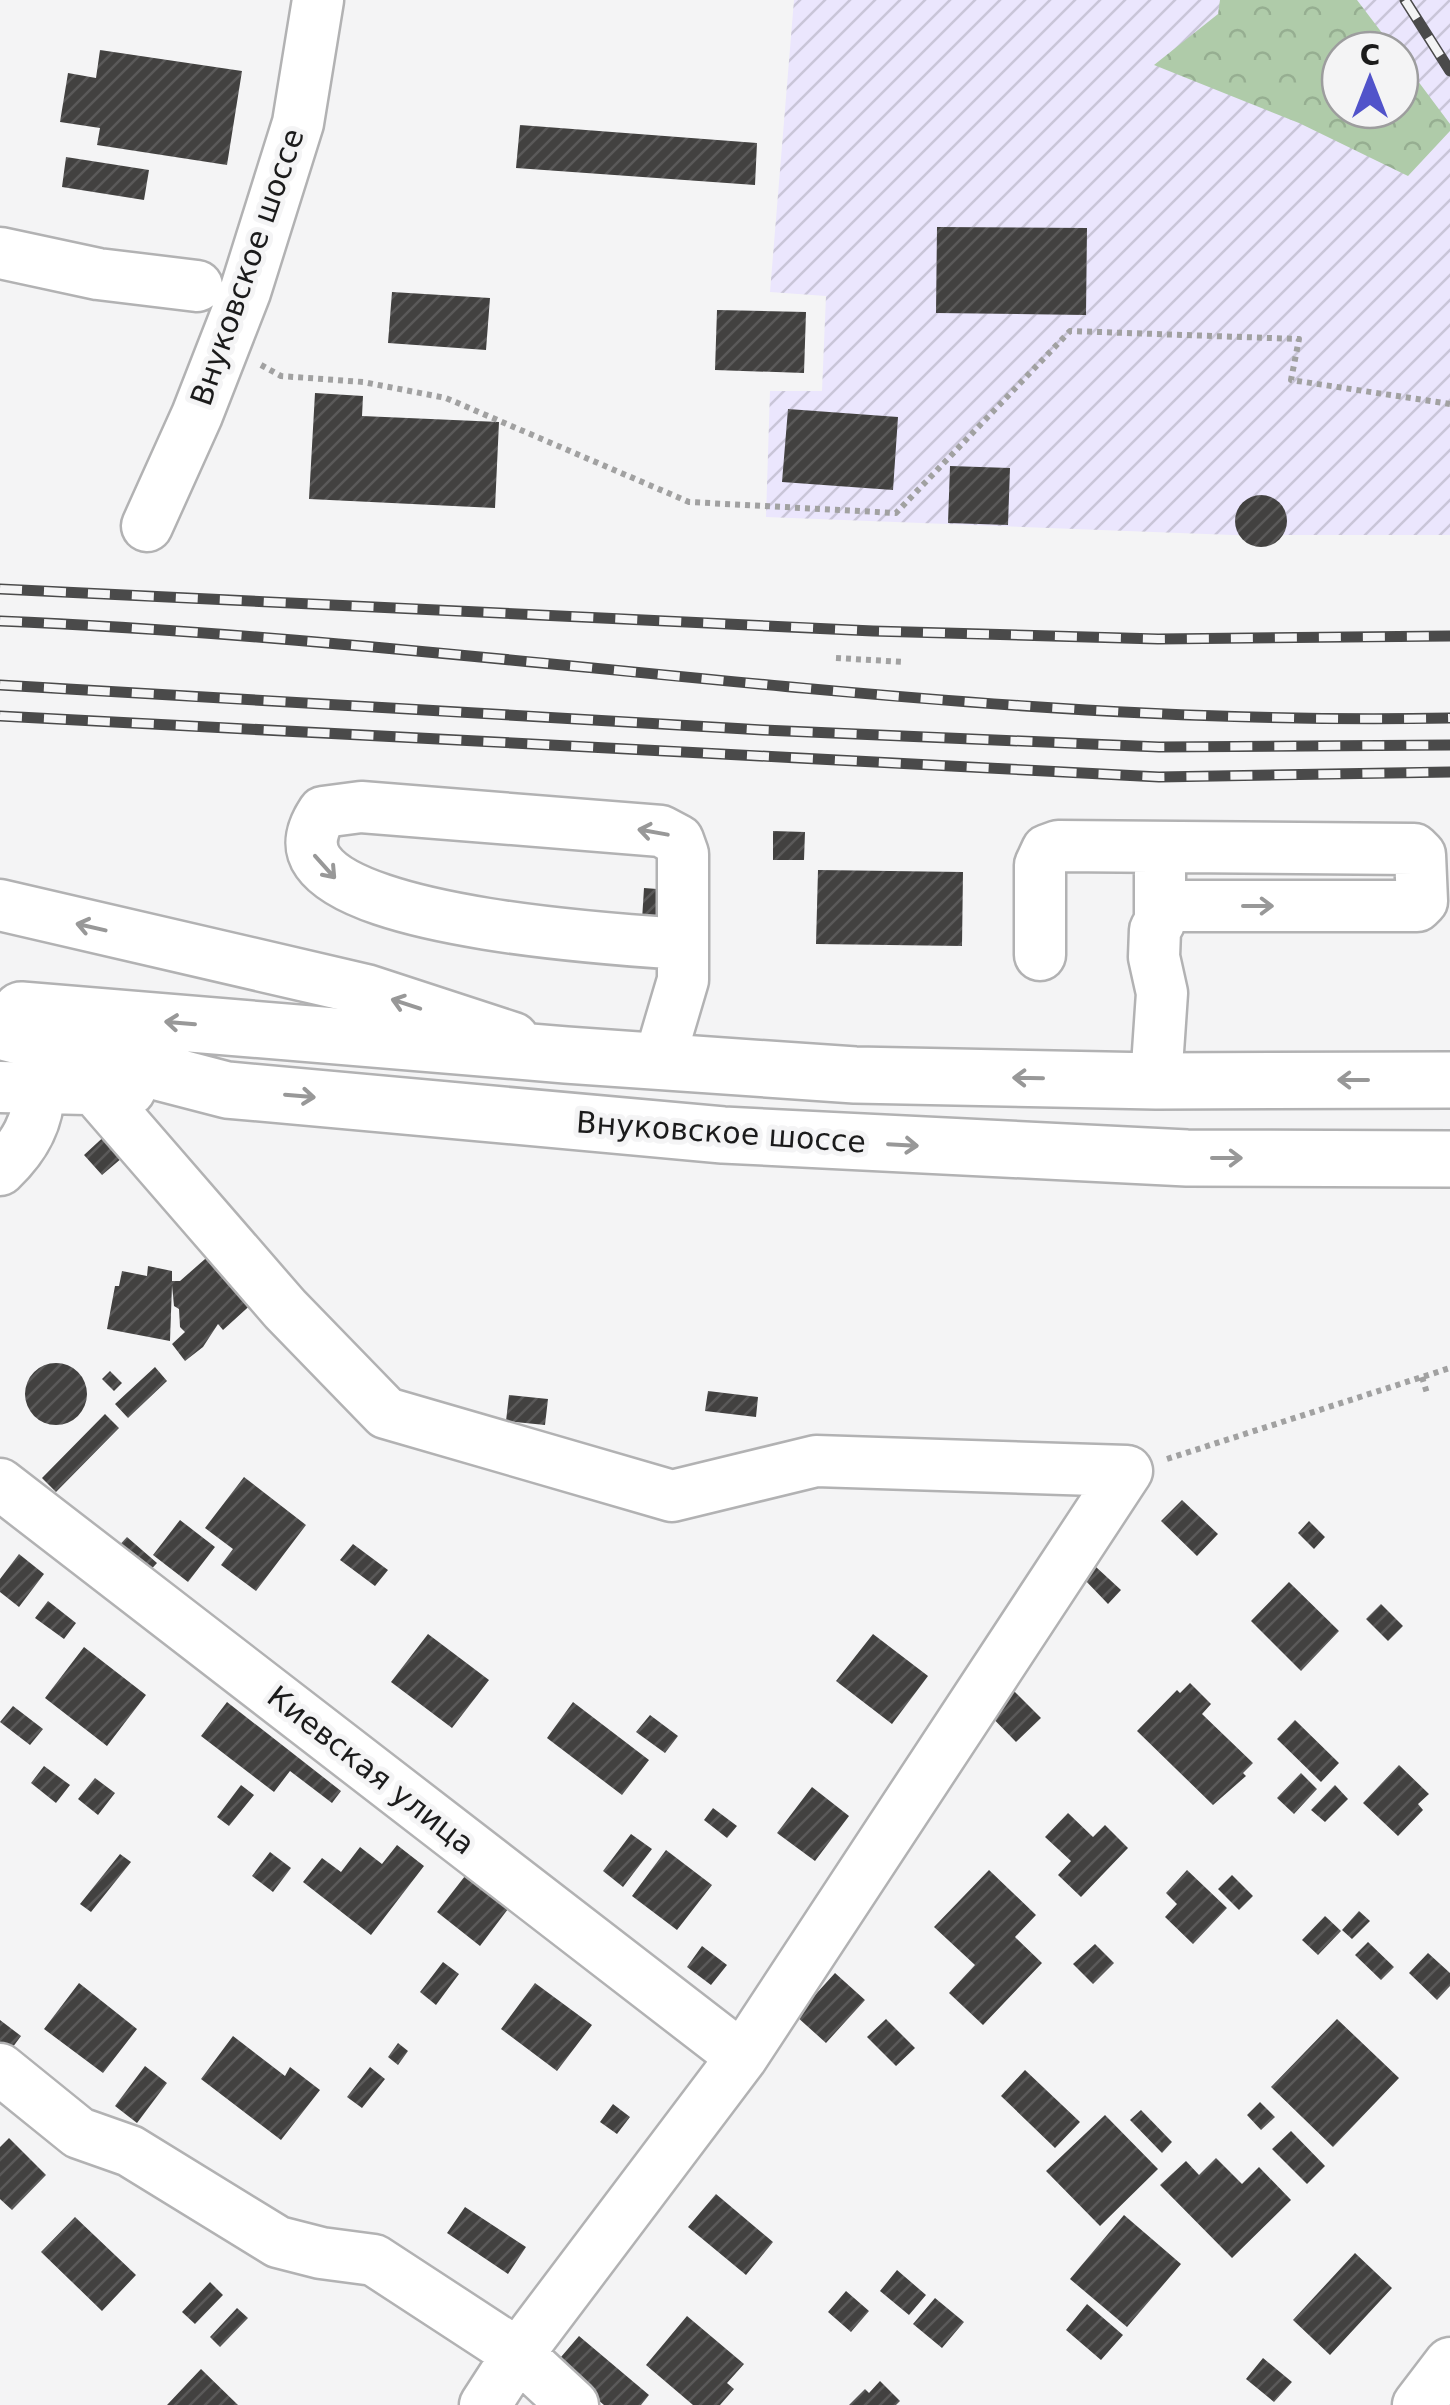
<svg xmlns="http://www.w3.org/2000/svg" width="1450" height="2405" font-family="'DejaVu Sans',sans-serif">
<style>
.industrial{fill:url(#industrial-furrows);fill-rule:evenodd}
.forest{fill:url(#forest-crowns)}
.building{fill:url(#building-hatch)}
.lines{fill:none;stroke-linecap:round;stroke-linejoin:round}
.minor-casing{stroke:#b2b2b3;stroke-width:55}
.major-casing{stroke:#b2b2b3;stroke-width:60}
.path{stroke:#a1a1a1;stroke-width:6;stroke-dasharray:5 5;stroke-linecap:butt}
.minor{stroke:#fff;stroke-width:50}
.major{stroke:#fff;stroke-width:55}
.rail-casing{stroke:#4a4a4a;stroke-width:11}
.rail{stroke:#f4f4f5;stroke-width:8;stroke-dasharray:22;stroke-linecap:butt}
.oneway{stroke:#989898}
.labels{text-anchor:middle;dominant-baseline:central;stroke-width:10;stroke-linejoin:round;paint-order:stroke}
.street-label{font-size:30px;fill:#1b1b1b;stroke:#f4f4f5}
</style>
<defs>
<pattern id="industrial-furrows" width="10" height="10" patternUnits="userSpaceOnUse" patternTransform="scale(2.5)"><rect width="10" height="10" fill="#ebe6fd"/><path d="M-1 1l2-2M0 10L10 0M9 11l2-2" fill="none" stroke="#c9c5d8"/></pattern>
<pattern id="forest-crowns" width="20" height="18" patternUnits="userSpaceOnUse" patternTransform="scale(2.5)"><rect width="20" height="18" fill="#afcba9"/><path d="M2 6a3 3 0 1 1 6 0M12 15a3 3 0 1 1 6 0" fill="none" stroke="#96ae91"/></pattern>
<pattern id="building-hatch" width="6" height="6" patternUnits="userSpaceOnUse" patternTransform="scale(2.5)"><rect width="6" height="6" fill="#424140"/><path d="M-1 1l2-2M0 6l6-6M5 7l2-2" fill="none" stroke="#5a5959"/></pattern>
</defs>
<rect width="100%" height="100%" fill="#f4f4f5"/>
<path class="industrial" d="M794,0H1450V535H1232L766,517L770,391H822L826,296L770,292ZM1340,50H1400V110H1340Z"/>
<path class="forest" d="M1220,0H1357L1395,50H1340V110H1400V57L1450,124V131L1408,176L1299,123L1154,65L1218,14Z"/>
<path class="building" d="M100,50L242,71L227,165L97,145L100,128L60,122L68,73L96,78Z
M520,125L757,143L755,185L516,168Z
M66,157L149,170L144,200L62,187Z
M937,227L1087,228L1086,315L936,313Z
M392,292L490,298L486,350L388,343Z
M717,310L806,312L804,373L715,370Z
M315,393L363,396L362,416L499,422L495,508L309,499Z
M788,409L898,417L893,490L782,482Z
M950,466L1010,468L1008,525L948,523Z
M1235 521a26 26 0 1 1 52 0a26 26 0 1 1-52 0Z
M773,831L805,832L804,860H773Z
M818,870L963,872L962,946L816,944Z
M644,888L670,890L667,923L642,920Z
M110,1131L129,1152L102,1175L84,1155Z
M213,1252L256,1300L223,1330L218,1324L203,1347L185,1361L172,1344L185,1332L180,1327L179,1309L174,1306L172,1285L170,1341L107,1329L115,1286H119L122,1271L147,1276L148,1266L172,1271V1281H180Z
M25 1394a31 31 0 1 1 62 0a31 31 0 1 1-62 0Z
M155,1367L167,1381L128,1418L115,1404Z
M110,1371L122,1383L114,1391L102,1379Z
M708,1391L758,1397L756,1417L705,1411Z
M509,1395L548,1399L545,1425L506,1421Z
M105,1414L119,1428L56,1492L42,1478Z
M244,1477L306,1525L256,1591L221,1565L233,1549L205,1528Z
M1182,1500L1218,1534L1197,1556L1161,1521Z
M180,1520L215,1547L188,1582L153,1555Z
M1309,1521L1325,1537L1314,1549L1298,1533Z
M127,1537L157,1563L144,1577L114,1551Z
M353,1544L388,1570L375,1586L340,1560Z
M19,1554L44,1574L19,1607L0,1592V1579Z
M1096,1567L1121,1590L1108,1604L1084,1579Z
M1289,1582L1339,1631L1301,1671L1251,1621Z
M48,1601L76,1623L64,1639L35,1618Z
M1381,1604L1403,1626L1388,1641L1366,1619Z
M428,1634L489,1680L452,1728L391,1682Z
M873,1634L928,1676L892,1724L836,1681Z
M84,1647L146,1695L107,1746L45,1698Z
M1004,1681L1041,1718L1016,1742L980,1705Z
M1190,1683L1211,1704L1202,1714L1253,1763L1243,1773L1246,1776L1213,1805L1137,1731L1177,1690L1180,1693Z
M227,1702L341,1791L332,1803L290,1771L274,1792L201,1736Z
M573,1702L649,1760L622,1795L547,1738Z
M13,1706L43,1729L30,1745L0,1722Z
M650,1715L678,1736L665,1753L636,1732Z
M1295,1720L1339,1763L1321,1782L1277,1739Z
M1399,1765L1429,1794L1418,1804L1423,1810L1398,1836L1363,1803Z
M44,1766L70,1785L56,1803L31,1783Z
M1301,1773L1317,1789L1294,1814L1277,1798Z
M95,1778L115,1793L98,1815L78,1799Z
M241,1785L254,1795L229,1826L217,1817Z
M1335,1785L1348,1799L1325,1822L1311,1810Z
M812,1787L849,1816L815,1861L777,1833Z
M713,1808L737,1826L727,1838L704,1820Z
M1068,1813L1093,1837L1105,1825L1128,1848L1081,1897L1058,1875L1071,1861L1045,1837Z
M631,1834L652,1849L623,1887L603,1871Z
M397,1845L424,1866L371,1935L303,1882L322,1858L341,1872L360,1847L382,1864Z
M666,1850L712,1885L677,1930L632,1896Z
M270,1852L291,1868L273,1892L252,1876Z
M120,1854L131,1862L91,1912L80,1904Z
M989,1870L1036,1915L1015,1937L1042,1963L983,2025L949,1993L975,1965L934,1927Z
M1187,1870L1227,1908L1193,1944L1165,1917L1177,1904L1166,1893Z
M1232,1875L1253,1896L1239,1910L1218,1889Z
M465,1876L508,1909L480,1946L437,1912Z
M1359,1911L1370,1921L1352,1939L1342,1930Z
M1325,1916L1341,1931L1318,1955L1302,1940Z
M1368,1942L1394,1967L1381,1980L1355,1955Z
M1095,1944L1114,1963L1093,1984L1073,1964Z
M702,1946L727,1965L711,1985L687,1967Z
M1428,1953L1450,1973V1986L1437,2000L1409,1973Z
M443,1962L459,1974L436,2005L420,1992Z
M835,1973L865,2000L826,2043L796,2016Z
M79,1983L137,2029L103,2073L44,2029Z
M535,1983L592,2025L557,2071L501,2029Z
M886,2019L915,2048L896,2066L867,2037Z
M1337,2019L1399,2078L1333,2147L1271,2087Z
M0,2020L21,2036L7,2055L0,2050Z
M233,2036L285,2076L290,2067L320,2090L281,2140L201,2079Z
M398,2043L408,2051L398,2065L388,2057Z
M145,2066L167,2083L137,2123L115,2106Z
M370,2067L385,2079L362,2108L347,2097Z
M1025,2070L1080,2122L1055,2148L1001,2096Z
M1260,2102L1275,2117L1261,2130L1247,2115Z
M613,2104L630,2117L617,2134L600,2122Z
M1141,2110L1172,2142L1162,2153L1130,2120Z
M1105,2115L1158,2169L1100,2226L1046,2171Z
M1291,2131L1325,2166L1307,2184L1272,2149Z
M9,2138L46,2175L12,2210L0,2199V2147Z
M1216,2158L1242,2184L1259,2167L1291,2200L1232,2258L1160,2185L1186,2161L1199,2175Z
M716,2194L773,2242L746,2275L688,2227Z
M465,2207L526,2247L508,2274L447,2233Z
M1124,2215L1181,2264L1127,2327L1070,2279Z
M75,2217L136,2275L102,2311L41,2252Z
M1355,2253L1392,2288L1330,2355L1293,2320Z
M897,2270L926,2295L909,2315L880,2291Z
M210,2282L223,2295L195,2324L182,2312Z
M846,2291L869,2311L851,2332L828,2312Z
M935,2298L964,2322L942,2348L913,2324Z
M1087,2304L1123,2335L1101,2360L1066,2330Z
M237,2308L248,2318L220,2347L210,2337Z
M687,2316L744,2364L727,2383L734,2389L720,2405H693L646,2365Z
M579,2336L649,2395L641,2405H604L555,2364Z
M1263,2358L1292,2382L1274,2402L1246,2379Z
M201,2369L238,2405H167Z
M880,2381L900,2401L896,2405H849L865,2389L869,2393Z"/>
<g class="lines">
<defs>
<path id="minor" d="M0,253L98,274L197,286
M147,526L197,415L245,292L298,123L318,0
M0,905L366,990L513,1038
M1040,955V865L1047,850L1058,846L1414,849L1420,855L1422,901L1417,906H1160
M659,1061L683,980V854L678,840L661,831L361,807L323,812C313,827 306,845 318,862C361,923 606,939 681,944
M1156,1081L1162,993L1154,957L1155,930L1160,921V873
M0,1087L130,1090
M95,1090L285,1309L386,1413L672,1496L816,1461L1127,1471
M0,1170C24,1147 39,1122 39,1089
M0,1484L742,2057
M0,2069L79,2133L130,2151L278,2242L321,2253L374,2260L518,2354L573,2405
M485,2405L518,2354L742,2057L1127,1471
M1418,2405L1450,2363"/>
<path id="major" d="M21,1010L566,1055L855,1075L1156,1081L1450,1080
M0,1031L227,1090L723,1135L1187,1158L1450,1159"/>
</defs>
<use href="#minor" class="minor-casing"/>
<use href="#major" class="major-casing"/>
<path class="path" d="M261,365L281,376L363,382L446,398L689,502L896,513L1070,331L1299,339L1291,380L1450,404
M836,658L905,662
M1422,1377L1427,1393
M1167,1459L1450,1368"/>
<use href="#minor" class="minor"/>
<use href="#major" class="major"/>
<defs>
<path id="rail" d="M1405,0L1450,71
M0,589L873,631L1158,639L1450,636
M0,621C484,641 965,728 1450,718
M0,685L763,730L1159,747L1450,745
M0,716L1159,777L1450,772"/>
</defs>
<use href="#rail" class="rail-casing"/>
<use href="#rail" class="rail"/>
</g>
<defs><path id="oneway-shaft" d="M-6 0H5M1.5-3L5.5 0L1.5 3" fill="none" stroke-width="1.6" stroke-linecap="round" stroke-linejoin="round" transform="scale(2.5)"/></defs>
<g class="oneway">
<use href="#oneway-shaft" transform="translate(653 832) rotate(-170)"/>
<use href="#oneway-shaft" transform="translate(325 867) rotate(48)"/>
<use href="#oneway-shaft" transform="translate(1258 906)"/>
<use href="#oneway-shaft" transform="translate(91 927) rotate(-167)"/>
<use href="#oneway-shaft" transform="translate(406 1004) rotate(-162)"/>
<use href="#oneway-shaft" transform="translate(180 1023) rotate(-175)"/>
<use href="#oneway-shaft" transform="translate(1028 1078) rotate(-179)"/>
<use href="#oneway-shaft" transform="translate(1353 1080) rotate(180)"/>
<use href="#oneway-shaft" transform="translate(300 1096) rotate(5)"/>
<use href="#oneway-shaft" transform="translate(903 1145) rotate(3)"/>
<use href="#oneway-shaft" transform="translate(1227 1158)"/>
</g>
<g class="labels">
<g class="street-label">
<text transform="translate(247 267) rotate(-71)">Внуковское шоссе</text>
<text transform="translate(721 1132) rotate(4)">Внуковское шоссе</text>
<text transform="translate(371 1770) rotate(38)">Киевская улица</text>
</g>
</g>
<g transform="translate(1370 80)"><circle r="48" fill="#f4f4f5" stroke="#9d9d9e" stroke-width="2.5"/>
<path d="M0-8L18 38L0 25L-18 38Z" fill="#5153ca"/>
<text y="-15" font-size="28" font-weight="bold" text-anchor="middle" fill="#1b1b1b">С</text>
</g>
</svg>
